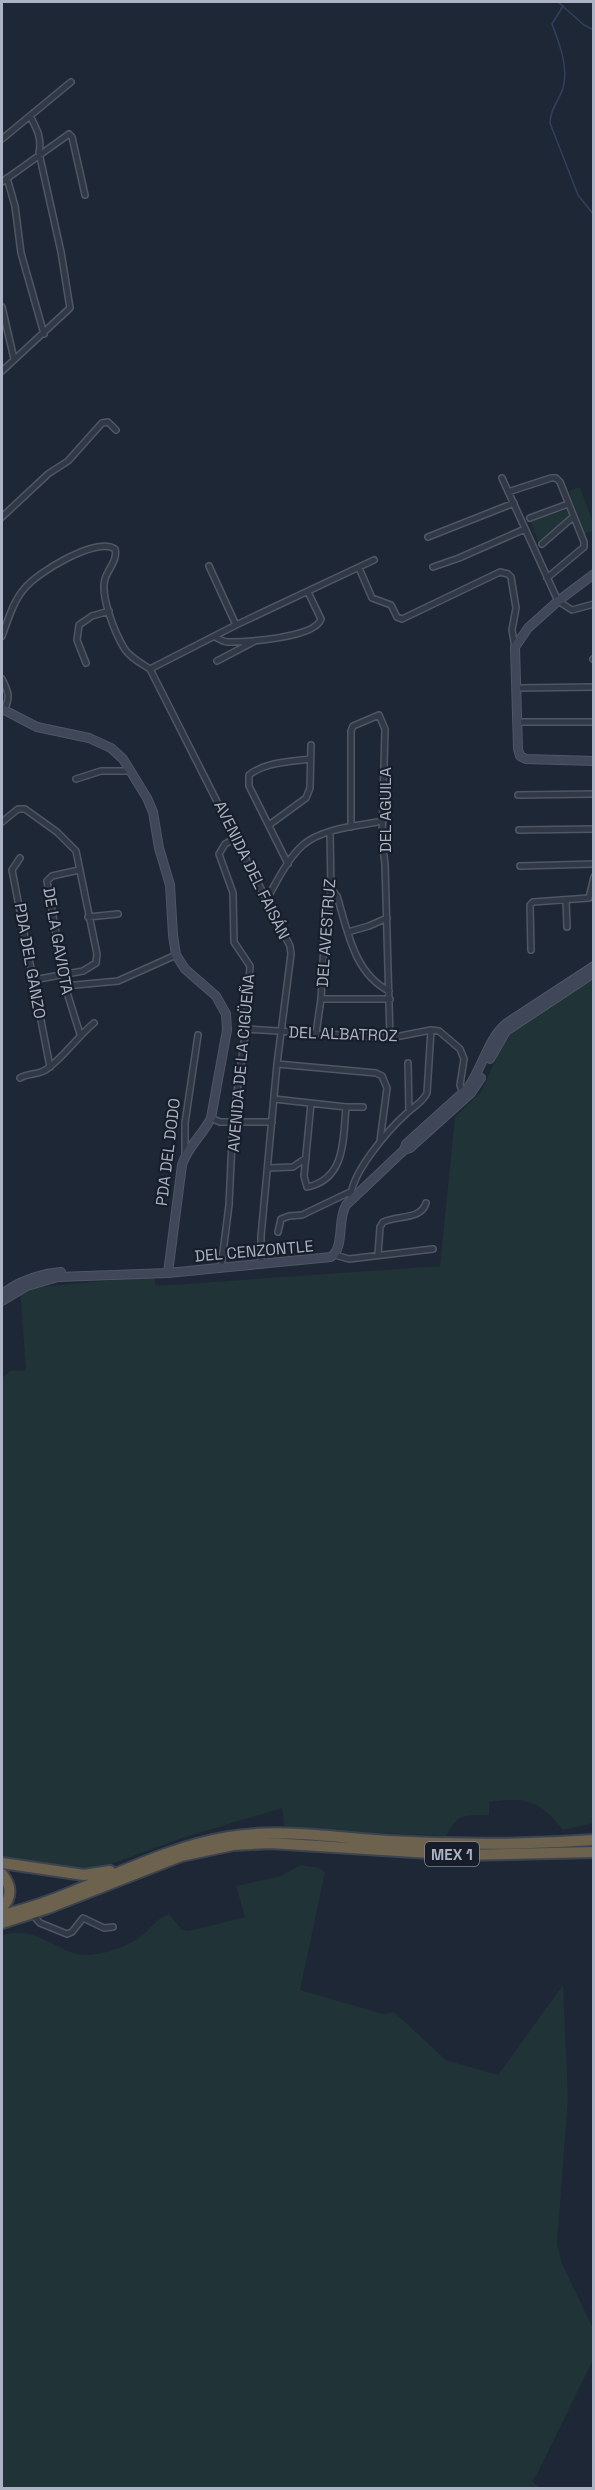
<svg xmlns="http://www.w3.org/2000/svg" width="595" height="2490" font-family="'Space Grotesk',sans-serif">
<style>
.green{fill:#203336}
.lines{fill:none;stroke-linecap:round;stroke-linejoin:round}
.stream{stroke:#30415e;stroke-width:1.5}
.street-casing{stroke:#4f5664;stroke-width:8}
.secondary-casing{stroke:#4f5664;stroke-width:10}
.highway-casing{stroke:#3c4350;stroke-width:14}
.street{stroke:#313946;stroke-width:5}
.secondary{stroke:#3f4759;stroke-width:8}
.highway{stroke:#6c624e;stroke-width:10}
.labels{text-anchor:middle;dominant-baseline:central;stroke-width:4.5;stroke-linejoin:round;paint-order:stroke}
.shield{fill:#171e2a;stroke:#7f8696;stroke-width:1.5}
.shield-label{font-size:15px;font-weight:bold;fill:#abb3c4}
.street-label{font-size:16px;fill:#abb3c4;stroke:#171e2a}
</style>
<rect width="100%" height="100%" fill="#1e2735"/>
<path class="green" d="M580,487L593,523V531L584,534L569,491Z
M566,510L569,516L538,541L530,521Z
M593,980V1823L563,1830C540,1800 525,1797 489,1802V1815C464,1816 459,1812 446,1836L285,1829L282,1808L182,1838L84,1874L2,1865V1378L10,1371L26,1370L20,1289L154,1276L156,1286L440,1266L455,1117L481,1092L508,1033Z
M300,1865L320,1868L325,1872L300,1990L383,2014L394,2012L446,2060L498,2075L563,1985L568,2099L557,2244L562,2264L593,2328V2360L536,2476L532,2481L540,2488H2V1935C39,1924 58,1956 89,1955C106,1954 131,1945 144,1934C153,1926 157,1918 169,1914L182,1930L189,1931L245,1917L236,1886L281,1876Z"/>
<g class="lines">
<path class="stream" d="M558,2L584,25L594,30
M563,6L552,24C559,43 569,67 563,88C559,101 550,109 550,123L578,195L594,215"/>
<defs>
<path id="street" d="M2,139L71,82
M7,178L15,206L21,253L44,334
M2,182L69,134L72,137L85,195
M2,307L14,359
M2,371L70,308L61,252L39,153C42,138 37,129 30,116
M502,478L558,601L572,610L594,604
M508,492L551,478H556L560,482L584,542V547L547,578
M2,517L48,474L68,461L102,423L108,422L116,430
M530,518L568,504
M428,537L514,503
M542,544L573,517
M209,566L236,625
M433,567L459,558L525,529
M359,568L372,598L391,605L397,617L402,619L500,572L508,574L511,577L516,608L512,630L515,647
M2,636C8,620 13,602 24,589C36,573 97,536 115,549C118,560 108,569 105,579C100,596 115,633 124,648C129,657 141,663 150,669L290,946L291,954L277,1064L261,1236V1265
M215,637C220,639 223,642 228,642C247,642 315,638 321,619L308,592
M593,659L594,660
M217,661L255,641
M86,663L77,640L79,625L92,616L109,611
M150,669L236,625L374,560
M2,679C8,691 11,697 4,710
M517,688L594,687
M517,722H594
M76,779L101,771H131
M518,795L594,794
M2,822L18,809H25L57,832L76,851L97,954L96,963L83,971L33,980
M269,825L306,798L310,788L311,745
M351,827V731L353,726L379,715L385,729L382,840L385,864L390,1038
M519,830L594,829
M20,858L12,870L50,1067
M288,864L249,786V775C265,762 290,762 310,759
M520,866L594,864
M79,870L52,876L47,881L65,986L80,1034
M331,889L337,896C348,932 354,973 389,991
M266,900C277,882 287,859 303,845C322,828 358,826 383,821
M566,900L567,927
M88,917L118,914
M348,932L369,926L387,918
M531,950L530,905L533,902L589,898L594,877
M65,986L118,981L176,955
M321,999H390
M246,1029L390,1038L431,1030L439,1031L460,1049L464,1059L460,1085L463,1093
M316,1034L321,999L324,944L331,889L330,832
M408,1063L409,1111
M277,1064L376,1073L382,1076L387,1088L380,1141
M20,1078C28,1073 39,1075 47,1069C65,1056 77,1037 94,1023
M274,1099L346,1107H363
M311,1103L304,1176L307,1187C346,1179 343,1139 346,1107
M211,1118L220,1122H272
M185,1154V1123L198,1035
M268,1168L293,1167L306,1158
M351,1199C349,1175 389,1129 407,1113C414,1106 423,1102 427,1093L431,1030
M278,1232L281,1219L289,1216L302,1215L350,1192
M335,1255L349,1259L433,1249
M378,1255L380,1227L383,1222C398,1215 421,1220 426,1203
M221,1268L229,1205L233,1120L246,1029L250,966L234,942L233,893L219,854L225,844L236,838
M32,1914L40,1923L67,1934L72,1932L83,1918L104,1928L113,1927"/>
<path id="secondary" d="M594,574L558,601L528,628L515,647L518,749L520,756L526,759L594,761
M2,709L37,727L89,738L111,748L123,759L147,798L153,812L159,848L170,885L173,935L176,955L185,969L216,996L226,1014L227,1030L211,1118C203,1135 187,1147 182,1165L168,1273
M490,1059L506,1031L594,973
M404,1150L410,1148L471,1093L481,1078
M2,1294C19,1281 39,1274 61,1272
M2,1301L27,1286L58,1277L168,1273L331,1257C345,1247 337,1220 346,1205L404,1150L406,1144L467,1089C483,1068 487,1039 507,1023L594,966"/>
<path id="highway" d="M2,1863L84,1875L110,1871
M2,1874C11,1885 13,1897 2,1907
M2,1915C80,1897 149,1850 229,1837C279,1828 338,1838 389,1841C458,1845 525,1845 594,1840
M2,1923L48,1908L181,1856L233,1845L270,1843L462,1855L594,1852"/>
</defs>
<use href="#street" class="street-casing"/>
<use href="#secondary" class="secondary-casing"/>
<use href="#highway" class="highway-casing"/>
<use href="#street" class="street"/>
<use href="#secondary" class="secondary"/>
<use href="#highway" class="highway"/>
</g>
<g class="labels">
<rect class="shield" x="425" y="1842" width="54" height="24" rx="4.5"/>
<g class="shield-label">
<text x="452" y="1854">MEX 1</text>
</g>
<g class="street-label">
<text transform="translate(385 810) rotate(-90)">DEL AGUILA</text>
<text transform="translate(252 870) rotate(64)">AVENIDA DEL FAISÁN</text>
<text transform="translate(326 933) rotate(-86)">DEL AVESTRUZ</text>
<text transform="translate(58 941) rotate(80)">DE LA GAVIOTA</text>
<text transform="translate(30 961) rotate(80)">PDA DEL GANZO</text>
<text transform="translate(343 1034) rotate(2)">DEL ALBATROZ</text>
<text transform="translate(241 1063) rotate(-85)">AVENIDA DE LA CIGÜEÑA</text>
<text transform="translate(168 1152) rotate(-83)">PDA DEL DODO</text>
<text transform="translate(254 1251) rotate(-5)">DEL CENZONTLE</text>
</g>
</g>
<rect width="595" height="2490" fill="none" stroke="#abb3c4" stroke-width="6"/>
</svg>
